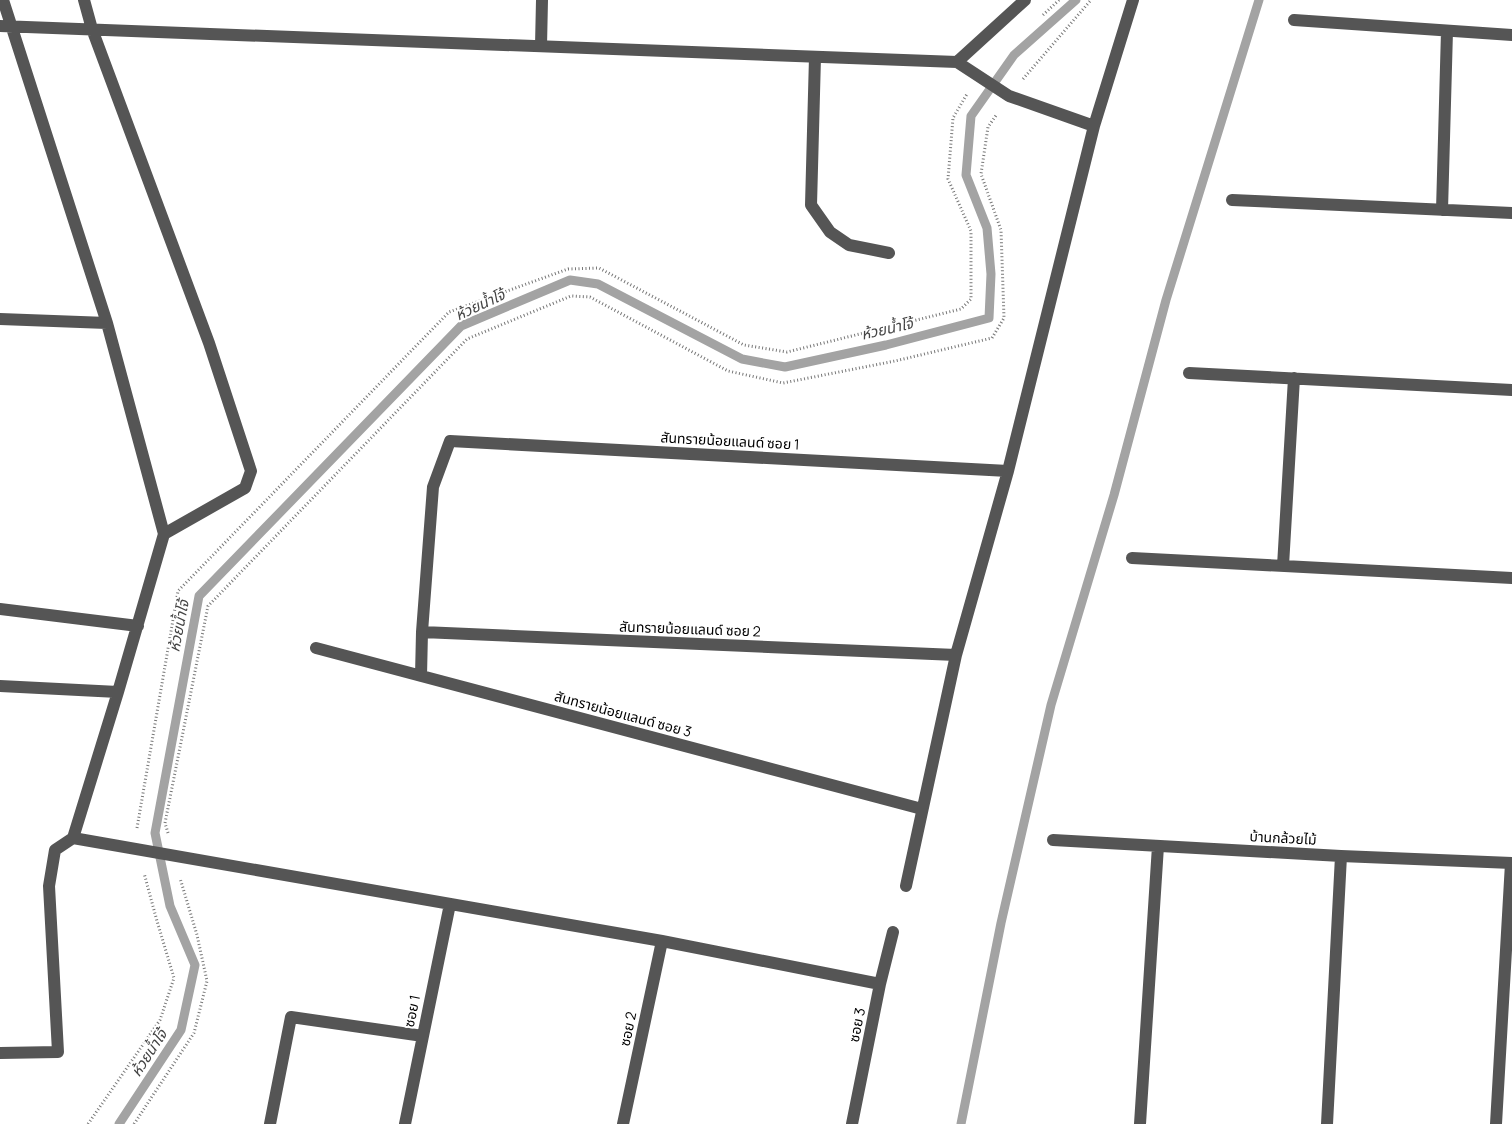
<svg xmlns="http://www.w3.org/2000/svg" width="1512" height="1124" viewBox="0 0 1512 1124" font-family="Manrope,'Noto Sans Thai',sans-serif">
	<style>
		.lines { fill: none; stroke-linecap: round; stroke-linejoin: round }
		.stream { stroke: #a3a3a3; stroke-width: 9 }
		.path { stroke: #777; stroke-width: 3; stroke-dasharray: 1 2.5; stroke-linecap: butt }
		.minor { stroke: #555; stroke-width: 12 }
		.labels { text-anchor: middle; stroke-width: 4; stroke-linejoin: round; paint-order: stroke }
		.street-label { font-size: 14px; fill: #000; stroke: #fff }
		.water-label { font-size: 15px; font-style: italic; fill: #444; stroke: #fff }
	</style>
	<rect width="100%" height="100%" fill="#fff"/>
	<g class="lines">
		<!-- stream -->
		<path class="stream" d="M119 1124 181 1030 195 965 170 906 155 833 199 596 461 326 570 280 598 284 742 359 785 367 886 345 989 318 991 274 987 228 966 175 971 116 1014 55 1076 0
			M961 1124 1001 923 1051 705 1114 495 1166 300 1259 0"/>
		<!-- path -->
		<path class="path" d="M1043 15 1059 0
			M1023 79 1091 0
			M137 828 178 591 449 312 568 269 599 268 744 345 787 352 961 309 971 299V231L948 179 953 118 967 94
			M168 833 165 823 208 606 467 339 571 296 590 297 728 371 783 383 895 361 992 338 1004 318 1001 230 981 174 988 127 997 114
			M88 1124 160 1020 174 978 157 921 144 873
			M134 1124 194 1033 207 981 197 935 180 878"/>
		<!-- minor -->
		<path class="minor" d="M84 0 92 29 209 343 251 471 245 488 164 534
			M1294 20 1512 35
			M0 26 957 62 1025 0
			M541 46 542 0
			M815 57 811 205 830 232 849 245 889 253
			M957 62 1009 96 1094 126
			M1232 200 1512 213
			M1442 210 1447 31
			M0 319 107 323
			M1189 373 1512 390
			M1132 558 1512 578
			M1283 566 1294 378
			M0 609 138 626
			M422 632 956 655
			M316 648 922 809
			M421 676 422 632 433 487 450 441 1008 471
			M0 686 118 692
			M73 838 662 941 880 984
			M1053 840 1341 856 1512 863
			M906 886 956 655 1008 471 1094 126 1133 0
			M0 1053 58 1052 49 886 55 850 73 838 118 692 164 534 107 323 3 0
			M270 1124 291 1017 423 1036
			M405 1124 450 904
			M623 1124 662 941
			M852 1124 880 984 893 932
			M1140 1124 1158 846
			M1327 1124 1341 856
			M1496 1124 1511 863"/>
	</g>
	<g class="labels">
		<!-- street labels -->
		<g class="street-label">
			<text transform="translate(730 441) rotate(3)" y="5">สันทรายน้อยแลนด์ ซอย 1</text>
			<text transform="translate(690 629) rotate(2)" y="5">สันทรายน้อยแลนด์ ซอย 2</text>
			<text transform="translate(623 714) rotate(15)" y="5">สันทรายน้อยแลนด์ ซอย 3</text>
			<text transform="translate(1283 838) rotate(3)" y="5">บ้านกล้วยไม้</text>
			<text transform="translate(412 1011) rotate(-78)" y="5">ซอย 1</text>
			<text transform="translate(857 1025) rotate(-79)" y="5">ซอย 3</text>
			<text transform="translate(628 1029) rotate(-78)" y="5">ซอย 2</text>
		</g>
		<!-- water labels -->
		<g class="water-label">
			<text transform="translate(480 305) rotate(-25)" y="5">ห้วยน้ำโจ้</text>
			<text transform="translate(887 329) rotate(-13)" y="5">ห้วยน้ำโจ้</text>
			<text transform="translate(179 626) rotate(-79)" y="5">ห้วยน้ำโจ้</text>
			<text transform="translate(149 1053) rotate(-57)" y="5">ห้วยน้ำโจ้</text>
		</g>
	</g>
</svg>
